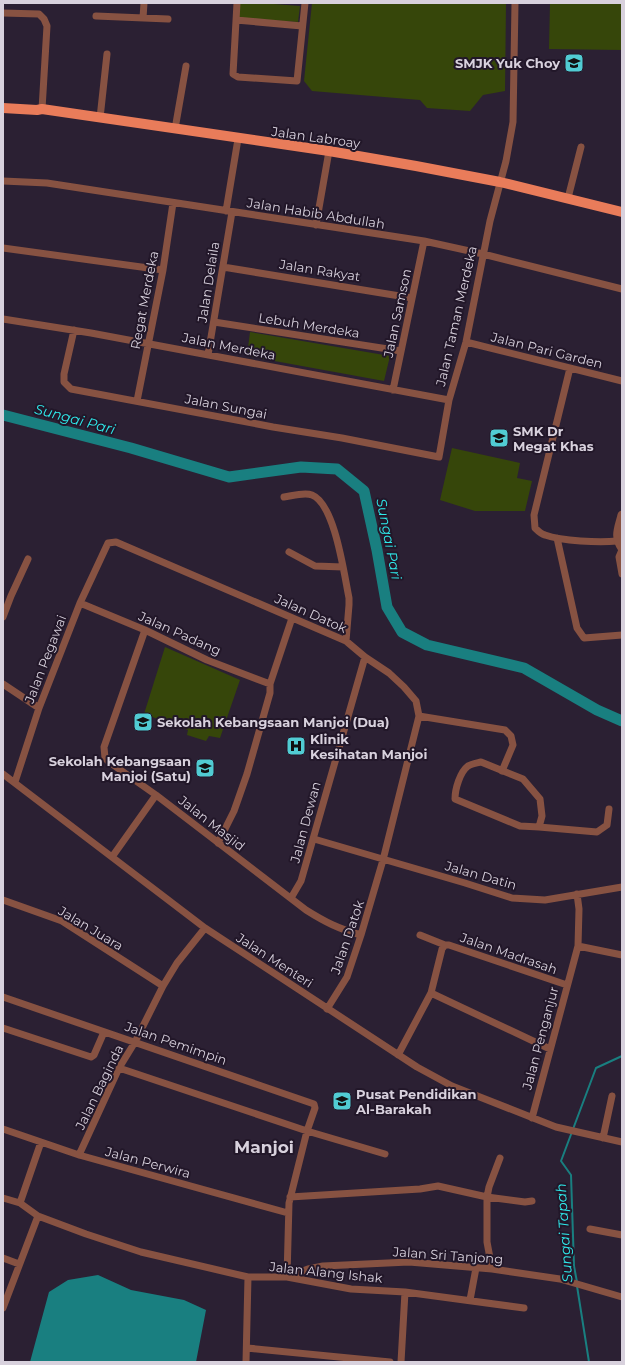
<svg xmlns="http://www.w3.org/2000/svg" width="625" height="1365" viewBox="0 0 625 1365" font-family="Montserrat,sans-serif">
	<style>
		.green { fill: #36460a }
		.water { fill: #197f80 }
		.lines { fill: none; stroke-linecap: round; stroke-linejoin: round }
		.stream { stroke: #197f80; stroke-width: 2 }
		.river { stroke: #197f80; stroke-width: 11 }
		.minor { stroke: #875242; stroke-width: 7 }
		.tertiary { stroke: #875242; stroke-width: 9 }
		.primary { stroke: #e97c5a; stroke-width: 10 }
		.labels { text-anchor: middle; stroke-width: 4; stroke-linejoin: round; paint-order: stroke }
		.poi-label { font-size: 13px; font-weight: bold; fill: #d8d1dd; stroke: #221729; text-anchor: start }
		.street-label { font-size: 13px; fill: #d8d1dd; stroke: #221729 }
		.water-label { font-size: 14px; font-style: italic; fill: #2febec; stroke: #221729 }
		.district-label { font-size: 17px; font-weight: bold; fill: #d8d1dd; stroke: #221729 }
	</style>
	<rect width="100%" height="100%" fill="#2b2033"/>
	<!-- green -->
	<path class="green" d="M239 3H261L300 6 298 22 238 18Z
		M312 3H506L505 91 483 95 470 111 427 108 420 100 312 91 304 81Z
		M550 3H622V50L549 49Z
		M250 332 390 356 384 381 247 356Z
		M452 448 520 463 517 478 532 481 525 511H475L440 500Z
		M165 647 240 680 220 738 209 736 206 741 187 735 188 730 144 714Z"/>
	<!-- water -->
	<path class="water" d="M98 1275 131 1290 184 1300 206 1310 196 1362H30L49 1292 68 1280Z"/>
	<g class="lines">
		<!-- stream -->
		<path class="stream" d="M577 1282 574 1266 571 1175 561 1161 596 1068 622 1056
			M577 1286 589 1362"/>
		<!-- river -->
		<path class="river" d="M3 415 131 448 229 477 301 467 337 469 364 491 377 550 387 607 402 632 427 645 524 668 597 710 622 721"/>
		<!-- minor -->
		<path class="minor" d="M237 3 233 74 238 77 297 81 305 3
			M3 13 39 14 44 19 47 26 42 109
			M96 16 168 19
			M143 18 144 3
			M236 20 302 26
			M100 118 107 54
			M175 129 186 66
			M3 181 47 183 424 241 483 254 622 289
			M568 198 581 147
			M226 211 238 139
			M316 225 329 151
			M3 248 163 270
			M223 267 412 298
			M3 319 91 333 449 400
			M214 322 401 351
			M74 330 64 374V382L71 389 273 427 342 438 439 457 449 400 466 342 490 221 506 161 513 122 515 3
			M466 342 622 381
			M208 355 232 212
			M570 368 534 515 535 528C538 531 541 534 545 535 562 541 599 543 617 541
			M393 390 424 241
			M137 401 163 270 173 203
			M284 497C292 496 304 492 312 495 335 504 344 574 349 598V605L346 641
			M557 538 577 628 584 638 622 635
			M622 550 619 557 622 574
			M289 552 315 566 343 567
			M80 603 145 630 207 660 270 684
			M3 617 11 596 28 559
			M145 630 104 747 105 758 109 762 156 795 306 910C325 922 339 929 361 935
			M3 684 39 708
			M419 716 505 730 511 736 513 745 502 771
			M481 762 523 779 540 799 542 816 539 827 520 826 455 799C455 789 460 772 468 766 471 764 477 763 481 762Z
			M3 774 205 928 417 1067 452 1086 556 1127 622 1142
			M15 782 39 708 80 603 108 543 116 542 346 641 365 657 389 673 404 687 416 701 419 716 383 860 361 935 347 977 327 1009
			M539 827 597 832 607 825 609 809
			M314 839 465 883 512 898 545 900 622 887
			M218 843 234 811 247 774 270 693V684L292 618
			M112 857 156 795
			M291 898 301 881 365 657
			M3 900 62 921 163 986
			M420 935 445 945
			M578 946 622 955
			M431 993 550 1049
			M3 997 314 1104 315 1108 307 1131 289 1203 287 1277
			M3 1028 91 1057 94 1055 104 1032
			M398 1055 431 993 442 949 445 945H449L567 985
			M119 1068 307 1131 385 1154
			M532 1118 578 946 579 909 577 894
			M3 1129 79 1155 288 1213
			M603 1138 612 1096
			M79 1155 119 1068 135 1042 163 986 177 963 205 928
			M290 1197 420 1189 438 1186 487 1197 525 1202 532 1201
			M3 1198 20 1203 38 1216 86 1234 141 1252 248 1277H287L351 1289 405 1292 524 1308
			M20 1203 41 1142
			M590 1229 622 1235
			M3 1258 19 1264
			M492 1269 487 1242V1197L489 1187 500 1158
			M287 1277 308 1269 323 1266 409 1262 492 1269 560 1279 622 1297
			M470 1300 476 1268
			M3 1308 38 1216
			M247 1348 390 1362
			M246 1362 248 1277
			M401 1362 405 1292"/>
		<!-- tertiary -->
		<path class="tertiary" d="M622 515C619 528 614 536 622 548"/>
		<!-- primary -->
		<path class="primary" d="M3 108 37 110 42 109 329 151 416 166 500 182 622 212"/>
	</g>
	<!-- icons -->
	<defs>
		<g id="school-square" transform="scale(1)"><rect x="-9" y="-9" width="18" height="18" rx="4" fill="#51ccd3" stroke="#221729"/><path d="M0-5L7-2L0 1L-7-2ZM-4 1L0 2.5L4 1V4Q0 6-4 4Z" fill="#111"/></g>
		<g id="hospital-square" transform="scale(1)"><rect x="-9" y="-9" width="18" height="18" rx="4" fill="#51ccd3" stroke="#221729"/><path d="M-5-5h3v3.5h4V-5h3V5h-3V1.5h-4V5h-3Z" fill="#111"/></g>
	</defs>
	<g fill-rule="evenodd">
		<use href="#school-square" x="574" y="63"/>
		<use href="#school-square" x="499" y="438"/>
		<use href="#school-square" x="143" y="722"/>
		<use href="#hospital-square" x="296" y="746"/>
		<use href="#school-square" x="205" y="768"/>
		<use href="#school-square" x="342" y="1101"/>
	</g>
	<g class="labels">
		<!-- poi labels -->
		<g class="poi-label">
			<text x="560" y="68" text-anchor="end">SMJK Yuk Choy</text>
			<text x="513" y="436">SMK Dr<tspan x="513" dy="15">Megat Khas</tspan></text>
			<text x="157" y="727">Sekolah Kebangsaan Manjoi (Dua)</text>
			<text x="310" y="744">Klinik<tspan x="310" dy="15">Kesihatan Manjoi</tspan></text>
			<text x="191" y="766" text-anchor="end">Sekolah Kebangsaan<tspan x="191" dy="15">Manjoi (Satu)</tspan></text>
			<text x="356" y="1099">Pusat Pendidikan<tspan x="356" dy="15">Al-Barakah</tspan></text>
		</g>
		<!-- street labels -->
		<g class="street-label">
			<text transform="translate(316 137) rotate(8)" y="5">Jalan Labroay</text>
			<text transform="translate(316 213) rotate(9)" y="5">Jalan Habib Abdullah</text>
			<text transform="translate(320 270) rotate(9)" y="5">Jalan Rakyat</text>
			<text transform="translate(208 282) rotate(-81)" y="5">Jalan Delaila</text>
			<text transform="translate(144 300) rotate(-79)" y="5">Regat Merdeka</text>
			<text transform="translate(397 313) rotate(-78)" y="5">Jalan Samson</text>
			<text transform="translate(456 316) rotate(-77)" y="5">Jalan Taman Merdeka</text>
			<text transform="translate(309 325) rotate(9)" y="5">Lebuh Merdeka</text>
			<text transform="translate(229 346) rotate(11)" y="5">Jalan Merdeka</text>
			<text transform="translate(547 350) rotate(14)" y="5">Jalan Pari Garden</text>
			<text transform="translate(226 406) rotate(11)" y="5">Jalan Sungai</text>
			<text transform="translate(311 613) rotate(24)" y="5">Jalan Datok</text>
			<text transform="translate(180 633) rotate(24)" y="5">Jalan Padang</text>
			<text transform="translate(45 659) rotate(-69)" y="5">Jalan Pegawai</text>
			<text transform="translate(305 822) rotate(-75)" y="5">Jalan Dewan</text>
			<text transform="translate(212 823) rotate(38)" y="5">Jalan Masjid</text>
			<text transform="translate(481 875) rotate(16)" y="5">Jalan Datin</text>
			<text transform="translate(91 928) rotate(31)" y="5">Jalan Juara</text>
			<text transform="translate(347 937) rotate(-71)" y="5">Jalan Datok</text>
			<text transform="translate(509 953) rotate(19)" y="5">Jalan Madrasah</text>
			<text transform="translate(275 960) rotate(33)" y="5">Jalan Menteri</text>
			<text transform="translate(540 1038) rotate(-75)" y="5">Jalan Penganjur</text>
			<text transform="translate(176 1043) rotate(19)" y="5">Jalan Pemimpin</text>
			<text transform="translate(99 1087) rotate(-64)" y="5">Jalan Baginda</text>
			<text transform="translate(148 1162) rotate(15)" y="5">Jalan Perwira</text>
			<text transform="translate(448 1255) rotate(4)" y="5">Jalan Sri Tanjong</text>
			<text transform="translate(326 1272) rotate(6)" y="5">Jalan Alang Ishak</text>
		</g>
		<!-- water labels -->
		<g class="water-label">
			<text transform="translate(75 419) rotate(15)" y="5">Sungai Pari</text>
			<text transform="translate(389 539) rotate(79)" y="5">Sungai Pari</text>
			<text transform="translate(564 1233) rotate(-94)" y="5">Sungai Tapah</text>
		</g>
		<!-- district labels -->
		<g class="district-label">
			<text x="264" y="1153">Manjoi</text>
		</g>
	</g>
	<!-- border -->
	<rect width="625" height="1365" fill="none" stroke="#d8d1dd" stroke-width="8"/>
</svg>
